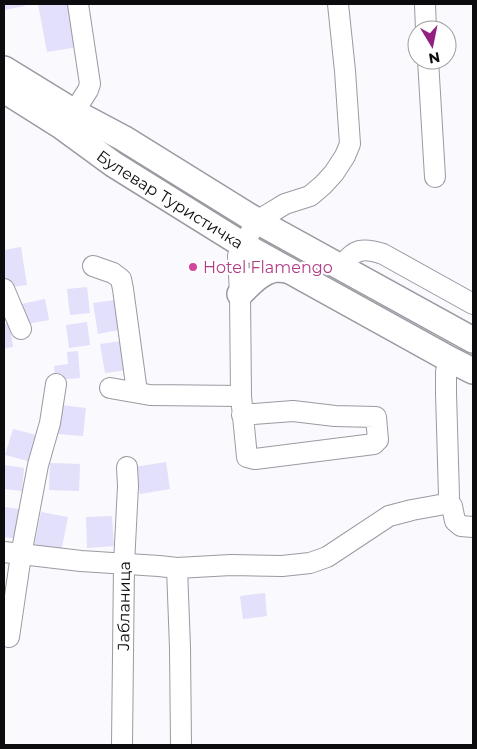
<svg xmlns="http://www.w3.org/2000/svg" width="477" height="749" viewBox="0 0 477 749" font-family="Montserrat,sans-serif">
	<style>
		.building { fill: #e2e0fa }
		.lines { fill: none; stroke-linecap: round; stroke-linejoin: round }
		.minor-casing { stroke: #9a9aa2; stroke-width: 22 }
		.major-casing { stroke: #9a9aa2; stroke-width: 28 }
		.minor { stroke: #fff; stroke-width: 20 }
		.major { stroke: #fff; stroke-width: 25 }
		.hotel-dot { fill: #d1479c; stroke: #fff; stroke-width: 2 }
		.labels { text-anchor: middle; stroke-width: 4.5; stroke-linejoin: round; paint-order: stroke }
		.street-label { font-size: 16px; fill: #0c0b0e; stroke: #fff }
		.hotel-label { font-size: 16px; fill: #b23c85; stroke: #fff; text-anchor: start }
	</style>
	<rect width="100%" height="100%" fill="#f9f9fe"/>
	<!-- building -->
	<path class="building" d="M4 4H24L25 6 4 10Z
		M38 4H70L78 47 47 52Z
		M21 247 27 285 5 288 4 280V250Z
		M87 287 90 313 70 315 67 289Z
		M45 299 49 320 21 325 17 305Z
		M115 300 119 330 98 334 93 303Z
		M87 322 90 345 69 348 66 325Z
		M10 323 13 347 4 348V324Z
		M122 341 127 370 105 373 100 344Z
		M78 351 80 378 55 380 54 366 68 364 67 352Z
		M61 405 86 408 83 436 58 434Z
		M13 429 36 435 28 461 5 455Z
		M166 462 170 489 140 494 135 467Z
		M50 463 80 464 79 491 49 490Z
		M4 465 24 468 22 491 4 489Z
		M4 507 20 509 17 539 4 537Z
		M41 512 68 517 61 552 34 547Z
		M112 516 114 546 87 548 86 517Z
		M265 593 267 616 243 619 240 596Z"/>
	<g class="lines">
		<!-- minor casing -->
		<g class="minor-casing">
			<g id="minor">
				<path d="M425 4 426 30"/>
				<path d="M428 60 435 177"/>
				<path d="M74 112 88 90 90 84 78 4"/>
				<path d="M93 266 113 273 121 279 123 289 137 392"/>
				<path d="M341 267C354 249 362 247 383 254L473 304"/>
				<path d="M4 289 21 329"/>
				<path d="M110 388 150 395 241 396"/>
				<path d="M242 415 293 411 335 416 376 417 378 440 374 444 255 459 247 457 241 396 240 294 238 256 243 245 257 221 285 204 310 196 323 185 334 173 345 156 350 144 345 71 338 4"/>
				<path d="M448 501 452 506 455 521 461 526 473 527"/>
				<path d="M4 552 81 561 159 566 177 568 231 565 282 566 310 563 327 557 389 516 412 510 445 504 448 501 449 496 446 393V372L449 359"/>
				<path d="M177 568 180 648 181 745"/>
				<path d="M9 637 21 555 38 465 50 423 56 384"/>
				<path id="s1" d="M122 745 124 564 128 486 127 467"/>
			</g>
		</g>
		<!-- major casing -->
		<g class="major-casing">
			<g id="major">
				<path d="M4 69 74 112 123 138 257 221 473 340"/>
				<path id="s2" d="M4 90 61 126 113 164 243 245 449 359 473 371"/>
				<path d="M240 294C249 285 261 271 276 269 279 269 284 270 288 270"/>
			</g>
		</g>
		<!-- minor -->
		<use href="#minor" class="minor"/>
		<!-- major -->
		<use href="#major" class="major"/>
	</g>
	<!-- markers -->
	<circle class="hotel-dot" cx="193" cy="267" r="5"/>
	<g class="labels">
		<!-- street labels -->
		<g class="street-label">
			<text dy="6" stroke="none"><textPath href="#s2" startOffset="199">Булевар Туристичка</textPath></text>
			<text dy="6" stroke="none"><textPath href="#s1" startOffset="139">Јабланица</textPath></text>
		</g>
		<!-- hotel labels -->
		<g class="hotel-label">
			<text x="203" y="273">Hotel Flamengo</text>
		</g>
	</g>
	<!-- border -->
	<rect width="477" height="749" fill="none" stroke="#0c0b0e" stroke-width="10"/>
	<!-- north arrow -->
	<g transform="translate(432 45) rotate(170)"><circle r="24" fill="#ffffff" stroke="#9e9d9f"/>
	<path d="M0-4L9 19L0 12L-9 19Z" fill="#922080"/>
	<text y="-8" font-size="14" font-weight="bold" text-anchor="middle" fill="#0c0b0e">N</text>
	</g>
</svg>
